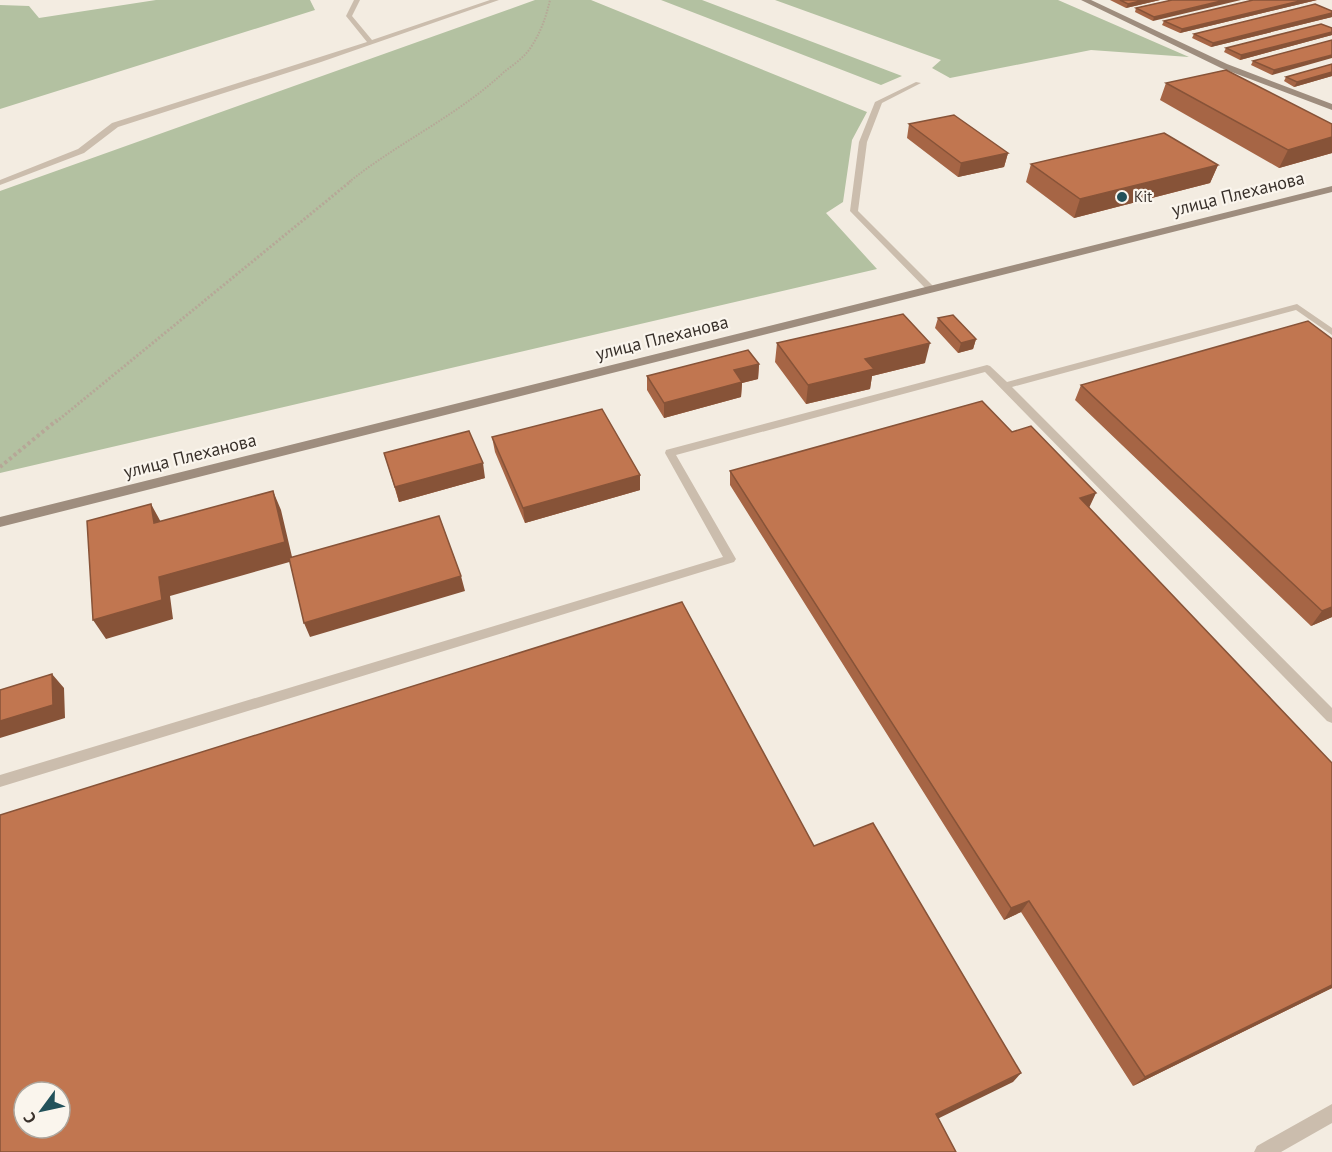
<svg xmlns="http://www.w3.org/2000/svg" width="1332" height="1152" viewBox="0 0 1332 1152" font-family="'PT Sans',sans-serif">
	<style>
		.green { fill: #b3c1a1 }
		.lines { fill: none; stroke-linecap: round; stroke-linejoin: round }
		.path-far2 { stroke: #b6a797; stroke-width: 2; stroke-dasharray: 1.5 1.5; stroke-linecap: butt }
		.path-far1 { stroke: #b6a797; stroke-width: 3; stroke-dasharray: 2 2; stroke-linecap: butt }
		.path { stroke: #b6a797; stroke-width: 4; stroke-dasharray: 3 3; stroke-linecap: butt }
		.lane { fill: #cbbdad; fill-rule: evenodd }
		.secondary { fill: #9e8d7e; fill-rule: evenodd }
		.wall { fill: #a66545 }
		.shaded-wall { fill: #875338 }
		.building { fill: #c17650; stroke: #875338; stroke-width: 1.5; fill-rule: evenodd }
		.poi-dot { fill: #22515a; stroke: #faf5ed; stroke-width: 2 }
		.labels { text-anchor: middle; stroke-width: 4.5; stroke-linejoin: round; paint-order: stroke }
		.far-poi-label { font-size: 15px; fill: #39312b; stroke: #faf5ed; text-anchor: start }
		.street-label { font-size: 18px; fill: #39312b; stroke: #faf5ed }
	</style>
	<rect width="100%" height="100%" fill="#f3ece1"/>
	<!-- green -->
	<path class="green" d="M156 0H310L315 10 0 109V5L29 6 39 18Z
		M535 0H591L867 112 852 140 843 202 826 213 877 269 0 473V191Z
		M661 0H702L902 76 881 85Z
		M775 0H1058L1189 57 1091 50 950 78 932 68 941 60Z"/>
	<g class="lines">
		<!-- path-far2 -->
		<path class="path-far2" d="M349 182C399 142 457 116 504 72 513 65 525 57 531 47 541 32 546 17 550 0"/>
		<!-- path-far1 -->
		<path class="path-far1" d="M56 422 351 181"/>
		<!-- path -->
		<path class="path" d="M0 467 57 420"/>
		<!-- lane -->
		<path class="lane" d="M354 0H360L352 16 372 40 490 0H499L321 62 118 127 84 153 0 185V180L78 149 112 123 367 42 346 16Z
			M916 82 921 83 882 103 867 142 858 211 934 287V291H928L850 211 859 142 875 102Z
			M1297 304 1332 328V335L1296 310 1012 387 1332 708V723L1327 721 985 372 676 455 736 559 734 562 0 787V775L723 557 665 453 666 450 987 365 990 366 1007 382Z
			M1332 1104V1123L1281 1152H1254L1257 1146Z"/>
		<!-- secondary -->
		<path class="secondary" d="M1081 0H1091L1227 64 1332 104V110L1221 68Z
			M1332 186V192L0 527V517Z"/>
	</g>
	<!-- wall -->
	<path class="wall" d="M1110 0H1160L1126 8Z
		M1172 0 1153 21 1135 12 1136 8Z
		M1253 0H1317L1180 33 1162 25 1164 21Z
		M1332 11V17L1211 47 1192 38 1194 34Z
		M1332 28V35L1240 60 1224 52 1226 48Z
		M1332 40 1272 75 1251 65 1253 61Z
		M1332 64V76L1294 87 1284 81 1286 77Z
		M1166 83 1332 124V153L1279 168 1160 100Z
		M909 124 1008 153 1004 167 958 177 907 138Z
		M1031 164 1218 165 1210 183 1074 218 1026 182Z
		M938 318 976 339 973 349 958 353 935 328Z
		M1332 339V617L1311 626 1075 400 1081 385Z
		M777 343 925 363 872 376 870 389 806 404 775 362Z
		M759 364 758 379 742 383 741 397 664 418 647 390V376Z
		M1012 432 1089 508 1332 988 1133 1086 1021 912 1004 920 730 485V471Z
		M492 437 640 475V490L525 523 495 452Z
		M384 453 485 478 399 502Z"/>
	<!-- shaded-wall -->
	<path class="shaded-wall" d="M1144 0H1160L1126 8 1128 4Z
		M1225 0H1241L1153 21 1154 17Z
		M1304 0H1317L1180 33 1182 29Z
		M1332 13V17L1211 47 1213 43Z
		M1332 32V35L1240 60 1241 55Z
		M1332 55V58L1272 75 1274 70Z
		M1332 72V76L1294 87 1297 82Z
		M1332 137V153L1279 168 1288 150Z
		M1008 153 1004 167 958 177 961 163Z
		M1218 165 1210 183 1074 218 1080 199Z
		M976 339 973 349 958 353 961 343Z
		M930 343 925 363 872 376 870 389 806 404 808 385 865 359Z
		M759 364 758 379 742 383 741 397 664 418V403L734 370Z
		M483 463 485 478 399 502 395 487Z
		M640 475V490L525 523 523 508Z
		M273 491 281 510 293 561 170 596 173 619 106 639 93 620 159 577Z
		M1096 493 1089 508 1080 498Z
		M151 504 162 524 154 523Z
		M461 576 465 591 310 637 304 623Z
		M1332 607V617L1311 626 1322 611Z
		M52 674 64 688 65 718 0 738V721Z
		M1029 901 1021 912 1004 920 1011 908Z
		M1332 985V988L1133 1086 1145 1077Z
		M1021 1073 1013 1082 929 1123 936 1114Z"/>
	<!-- building -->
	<path class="building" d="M1120 0H1144L1128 4Z
		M1172 0H1225L1154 17 1136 8Z
		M1253 0H1304L1182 29 1164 21Z
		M1315 4 1332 11V13L1213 43 1194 34Z
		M1321 24 1332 28V32L1241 55 1226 48Z
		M1332 40V55L1274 70 1253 61Z
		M1332 64V72L1297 82 1286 77Z
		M1226 70 1332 124V137L1288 150 1166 83Z
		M954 115 1008 153 961 163 909 124Z
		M1164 133 1218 165 1080 199 1031 164Z
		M903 314 930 343 865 359 874 369 808 385 777 343Z
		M953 315 976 339 961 343 938 318Z
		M1308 321 1332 339V607L1322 611 1081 385Z
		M748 350 759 364 734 370 742 382 664 403 647 376Z
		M982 401 1012 432 1031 426 1096 493 1080 498 1332 763V985L1145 1077 1029 901 1011 908 730 471Z
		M602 409 640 475 523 508 492 437Z
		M469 431 483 463 395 487 384 453Z
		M273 491 285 542 159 577 162 600 93 620 87 521 151 504 154 523Z
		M439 516 461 576 304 623 289 558Z
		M682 602 814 846 873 823 1021 1073 936 1114 956 1152H0V815ZM24 1092H60V1128H24Z
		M52 674 53 705 0 721V690Z"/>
	<!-- markers -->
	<circle class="poi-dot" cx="1122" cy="197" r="6"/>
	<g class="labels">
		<!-- far-poi labels -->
		<g class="far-poi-label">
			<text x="1134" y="202">Kit</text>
		</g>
		<!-- street labels -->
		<g class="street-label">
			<text transform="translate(1238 194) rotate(-14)" y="6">улица Плеханова</text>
			<text transform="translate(662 338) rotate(-14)" y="6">улица Плеханова</text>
			<text transform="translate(190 456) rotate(-14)" y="6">улица Плеханова</text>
		</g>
	</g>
	<!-- north arrow -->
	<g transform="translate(42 1110) rotate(237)"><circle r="28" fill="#faf5ed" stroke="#ada79f" stroke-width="1.5"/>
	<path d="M0-4.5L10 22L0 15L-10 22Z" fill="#22515a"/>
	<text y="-9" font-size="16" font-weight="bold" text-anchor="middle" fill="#39312b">С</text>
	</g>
</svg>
